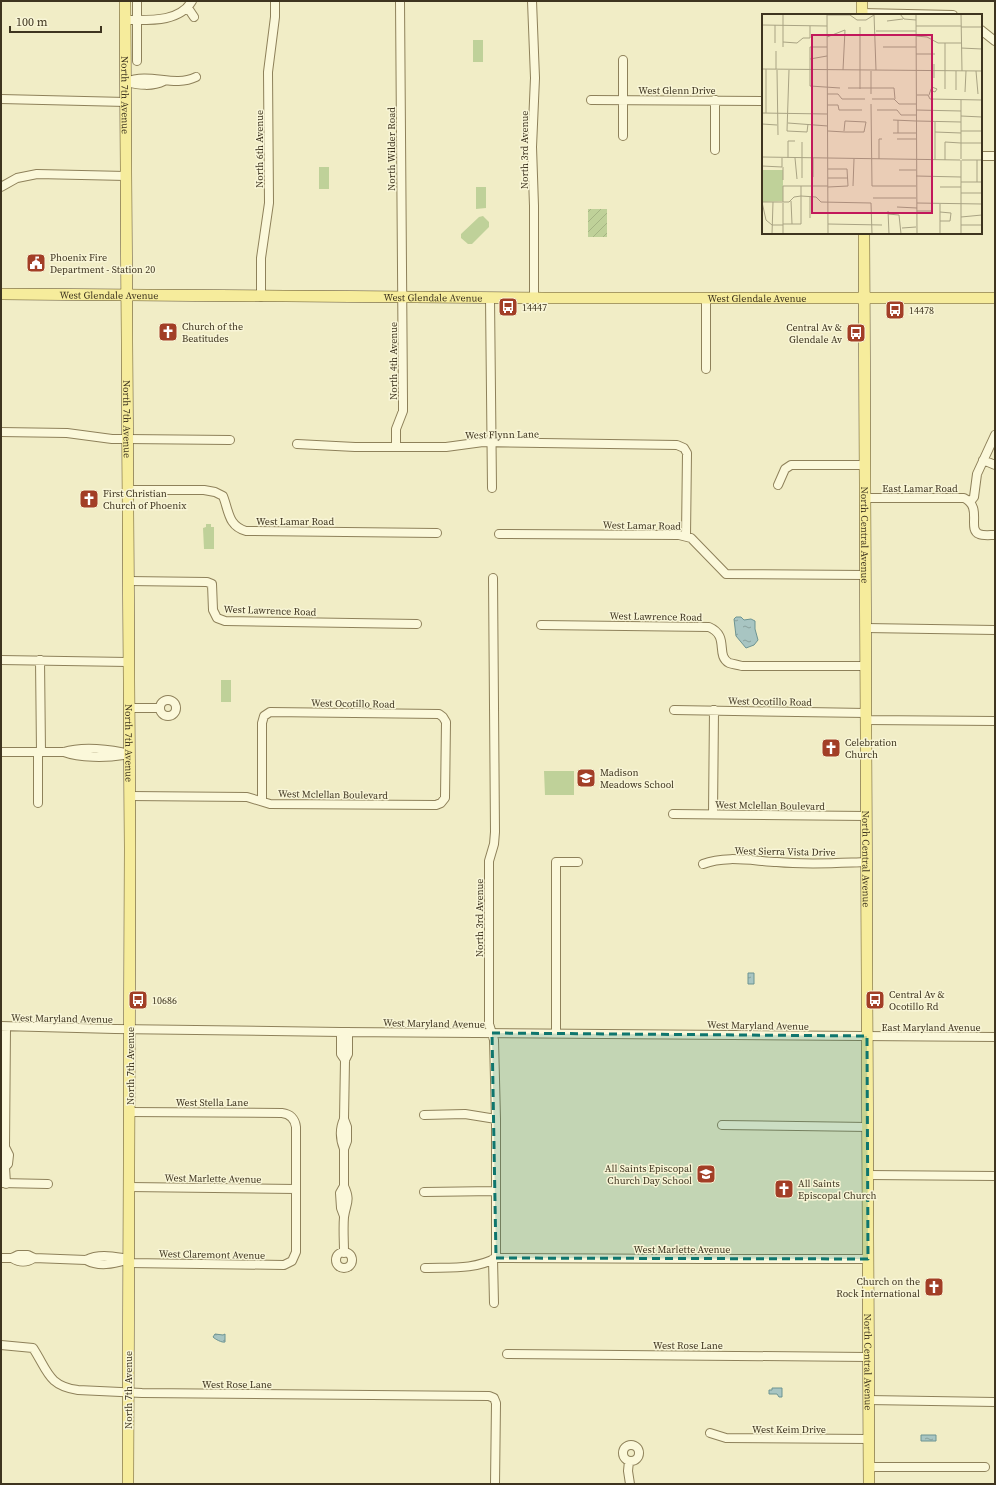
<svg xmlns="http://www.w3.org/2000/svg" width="996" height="1485" viewBox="0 0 996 1485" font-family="'Source Serif 4',serif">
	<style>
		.garden { fill: url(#garden-furrows) }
		.pitch { fill: #bfd199 }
		.water { fill: url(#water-ripples); stroke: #6d9492 }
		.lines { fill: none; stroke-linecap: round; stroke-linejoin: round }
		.minor-casing { stroke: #8e815a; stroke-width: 10 }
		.major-casing { stroke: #5c4d2e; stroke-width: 12 }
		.minor { stroke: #fbf8da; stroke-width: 8 }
		.major { stroke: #f6ec9c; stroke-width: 11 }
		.marked { fill: #0f766e; fill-opacity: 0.2; stroke: #0f766e; stroke-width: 3; stroke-dasharray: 8 5; stroke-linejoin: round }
		.labels { text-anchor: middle; stroke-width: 3; stroke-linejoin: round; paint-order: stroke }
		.street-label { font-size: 10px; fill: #3e341f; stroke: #f8f5d6 }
		.poi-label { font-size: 10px; fill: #3e341f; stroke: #f8f5d6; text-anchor: start }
		.inset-road { fill: none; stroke: #a9a383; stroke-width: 1 }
		.view { fill: #c2185b; fill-opacity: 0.15; stroke: #c2185b; stroke-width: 2 }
		.inset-edge { fill: none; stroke: #3e341f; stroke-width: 2 }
	</style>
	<defs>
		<pattern id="garden-furrows" width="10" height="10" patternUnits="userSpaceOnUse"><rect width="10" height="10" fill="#bfd199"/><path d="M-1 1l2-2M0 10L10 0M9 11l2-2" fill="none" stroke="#a5b483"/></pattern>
		<pattern id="water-ripples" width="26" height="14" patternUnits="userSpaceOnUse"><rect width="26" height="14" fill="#a8c5c2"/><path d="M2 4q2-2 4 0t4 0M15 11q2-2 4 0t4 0" fill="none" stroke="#8aa19d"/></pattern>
	</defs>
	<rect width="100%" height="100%" fill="#f1edc6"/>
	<!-- garden -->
	<path class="garden" d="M588 209H607V237H588Z"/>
	<!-- pitch -->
	<path class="pitch" d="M473 40H483V62H473Z
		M319 167H329V189H319Z
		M476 187H486V208L476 209Z
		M483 216 489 222V227L472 244H468L461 238V234L479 217Z
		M206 524H211V527H214V549H204L203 528 206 527Z
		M221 680H231V702H221Z
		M544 771H574V795H545Z"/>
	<!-- water -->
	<path class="water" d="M736 617H741L744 620 751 619 755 621V629L758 640 754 645 746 648 736 636 734 619Z
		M748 973H754V984H748Z
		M215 1334 223 1335 225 1334V1342C222 1343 215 1339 213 1337Z
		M772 1388H782V1397H779L777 1394H769V1390H772Z
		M921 1435H936V1441H921Z"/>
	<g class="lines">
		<!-- minor casing -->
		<g class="minor-casing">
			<path id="minor" d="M137 1V61
				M532 1 535 78 532 147 534 206V298
				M188 8 194 17
				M862 13 953 15
				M125 20C148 20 179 23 192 1
				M981 30 995 41
				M623 60V136
				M126 82C151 72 173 88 196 77
				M126 82C139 85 152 87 164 81
				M1 99 126 102
				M591 100 763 101
				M715 100V150
				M981 156H995
				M1 187 17 178 37 174 126 176
				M261 297V258L269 203 268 72 275 17V1
				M490 298 492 488
				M706 369V297
				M1 432 67 433 112 439H127L230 440
				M297 444 355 447H446L483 442 677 445 684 448 687 453 686 536
				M396 447V429L403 411V402L400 1
				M983 460 995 465
				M778 485 785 469 791 465H865
				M128 490H204L215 492 223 496C229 511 228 526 246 531L437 533
				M866 498H964C983 507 967 529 979 534 983 536 990 535 995 535
				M970 502 974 497 977 474 995 435
				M499 534 679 535 691 538 726 574 865 575
				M493 578 495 832 494 844 489 861V1024L494 1040 496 1119V1258
				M128 581 207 582 212 584 213 610 217 618 225 621 417 624
				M541 625 709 627C730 636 715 655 729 663 733 664 738 665 742 666H866
				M866 628 995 630
				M1 660 128 662
				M40 660 41 752
				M160 708a8 8 0 1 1 16 0a8 8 0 1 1-16 0Z
				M129 708H160
				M674 710 866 713
				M866 720 995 721
				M1 752H64C82 746 111 749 129 754
				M64 752C80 758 106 758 123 755
				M130 796 247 797 270 804 436 805 441 803 445 798 446 722 443 717 439 714 270 712 264 716 262 723V801
				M38 803V752
				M673 814 866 816
				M713 814 714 710
				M703 864C726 855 753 861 777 862 807 865 837 863 867 862
				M1 1026 115 1029 341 1032 995 1037
				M341 1032V1054L345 1060
				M556 1033V862H578
				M424 1115 465 1114 496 1119
				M344 1119C339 1130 340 1139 344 1149
				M722 1125 868 1127
				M5 1147 9 1155 8 1164 5 1167 6 1184
				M5 1167C0 1161 3 1154 5 1147L6 1027
				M868 1175 995 1176
				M1 1183 48 1184
				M344 1186C351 1201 346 1203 344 1217 343 1228 344 1241 344 1253
				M129 1187 296 1189
				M424 1192 496 1191
				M344 1216 341 1208 340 1193 344 1186V1149L347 1141V1127L344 1119 345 1060 348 1054V1032
				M336 1260a8 8 0 1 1 16 0a8 8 0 1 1-16 0Z
				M1 1258H12L18 1255H28L34 1258 86 1260C100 1253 115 1257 129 1259
				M12 1258C20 1263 26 1263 34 1258
				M496 1258 702 1259H868
				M493 1259 494 1303
				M86 1260C99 1267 113 1264 126 1260
				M129 1263 284 1265 292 1261 296 1252V1127C295 1119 290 1114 282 1113L129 1112
				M425 1268C449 1267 474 1270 496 1258
				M1 1345 33 1348C48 1371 48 1386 78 1390L142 1393 489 1396 494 1398 496 1403 495 1484
				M507 1354 868 1357
				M868 1400 995 1402
				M710 1433 726 1438 869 1439
				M623 1453a8 8 0 1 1 16 0a8 8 0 1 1-16 0Z
				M629 1461 628 1471 630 1484
				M869 1467H985"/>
		</g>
		<!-- major casing -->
		<g class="major-casing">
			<g id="major">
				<path id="s1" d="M125 1 130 849 128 1484"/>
				<path d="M862 1V15"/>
				<path id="s2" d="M864 233 869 1484"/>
				<path id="s3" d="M1 294 545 298H995"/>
			</g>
		</g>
		<!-- minor -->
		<use href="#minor" class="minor"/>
		<!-- major -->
		<use href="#major" class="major"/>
	</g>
	<!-- marked area -->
	<path class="marked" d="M492 1033 867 1036 868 1259 496 1258Z"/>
	<!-- icons -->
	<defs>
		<g id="civic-square" transform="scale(1)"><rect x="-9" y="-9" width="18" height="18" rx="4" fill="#a23e26" stroke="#f8f5d6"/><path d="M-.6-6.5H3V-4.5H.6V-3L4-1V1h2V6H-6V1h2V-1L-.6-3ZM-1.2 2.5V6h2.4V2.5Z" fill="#fff"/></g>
		<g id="bus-square" transform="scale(1)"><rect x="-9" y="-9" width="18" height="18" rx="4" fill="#a23e26" stroke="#f8f5d6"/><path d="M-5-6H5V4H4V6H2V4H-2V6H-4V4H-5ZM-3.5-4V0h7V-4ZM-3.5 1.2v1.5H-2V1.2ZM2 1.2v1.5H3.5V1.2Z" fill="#fff"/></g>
		<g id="church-square" transform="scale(1)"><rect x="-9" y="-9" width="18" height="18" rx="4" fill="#a23e26" stroke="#f8f5d6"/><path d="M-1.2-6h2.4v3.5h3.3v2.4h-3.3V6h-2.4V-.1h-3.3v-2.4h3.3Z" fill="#fff"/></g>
		<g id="school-square" transform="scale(1)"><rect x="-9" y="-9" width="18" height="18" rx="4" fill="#a23e26" stroke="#f8f5d6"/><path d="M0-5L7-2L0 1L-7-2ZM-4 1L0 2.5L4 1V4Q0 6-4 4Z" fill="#fff"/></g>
	</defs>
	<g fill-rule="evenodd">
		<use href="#civic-square" x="36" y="263"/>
		<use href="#bus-square" x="508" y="307"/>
		<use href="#bus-square" x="895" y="310"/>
		<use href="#church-square" x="168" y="332"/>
		<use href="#bus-square" x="856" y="333"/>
		<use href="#church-square" x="89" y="499"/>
		<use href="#church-square" x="831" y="748"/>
		<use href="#school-square" x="586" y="778"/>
		<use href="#bus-square" x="138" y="1000"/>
		<use href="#bus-square" x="875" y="1000"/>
		<use href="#school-square" x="706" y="1174"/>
		<use href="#church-square" x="784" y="1189"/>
		<use href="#church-square" x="934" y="1287"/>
	</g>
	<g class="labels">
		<!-- street labels -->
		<g class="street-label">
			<text x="677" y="94">West Glenn Drive</text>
			<text dy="4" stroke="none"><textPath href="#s1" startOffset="94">North 7th Avenue</textPath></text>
			<text transform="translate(259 149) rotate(-90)" y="4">North 6th Avenue</text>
			<text transform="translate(391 149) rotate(-90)" y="4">North Wilder Road</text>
			<text transform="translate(524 150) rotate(-90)" y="4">North 3rd Avenue</text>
			<text dy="4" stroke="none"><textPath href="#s3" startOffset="108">West Glendale Avenue</textPath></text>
			<text dy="4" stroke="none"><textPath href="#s3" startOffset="432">West Glendale Avenue</textPath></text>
			<text dy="4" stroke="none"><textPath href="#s3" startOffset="756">West Glendale Avenue</textPath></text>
			<text transform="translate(393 361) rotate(-90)" y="4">North 4th Avenue</text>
			<text dy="4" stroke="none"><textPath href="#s1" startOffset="418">North 7th Avenue</textPath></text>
			<text transform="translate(502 434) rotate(-1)" y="4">West Flynn Lane</text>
			<text x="920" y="492">East Lamar Road</text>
			<text x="295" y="525">West Lamar Road</text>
			<text transform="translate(642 525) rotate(1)" y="4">West Lamar Road</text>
			<text dy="4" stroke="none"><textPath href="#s2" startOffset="302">North Central Avenue</textPath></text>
			<text transform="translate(270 610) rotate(2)" y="4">West Lawrence Road</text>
			<text transform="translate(656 616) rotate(1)" y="4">West Lawrence Road</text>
			<text transform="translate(770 701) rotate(1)" y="4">West Ocotillo Road</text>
			<text transform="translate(353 703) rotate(1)" y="4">West Ocotillo Road</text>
			<text dy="4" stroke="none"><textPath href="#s1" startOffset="742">North 7th Avenue</textPath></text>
			<text transform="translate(333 794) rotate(1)" y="4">West Mclellan Boulevard</text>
			<text transform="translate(770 805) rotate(1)" y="4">West Mclellan Boulevard</text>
			<text transform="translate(785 851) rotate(1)" y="4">West Sierra Vista Drive</text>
			<text dy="4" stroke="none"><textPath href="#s2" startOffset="626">North Central Avenue</textPath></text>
			<text transform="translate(479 918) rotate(-90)" y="4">North 3rd Avenue</text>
			<text transform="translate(62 1018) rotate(1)" y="4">West Maryland Avenue</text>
			<text transform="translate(434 1023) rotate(1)" y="4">West Maryland Avenue</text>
			<text transform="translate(758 1025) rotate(1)" y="4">West Maryland Avenue</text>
			<text x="931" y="1031">East Maryland Avenue</text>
			<text transform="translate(130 1066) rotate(-90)" y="4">North 7th Avenue</text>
			<text x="212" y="1106">West Stella Lane</text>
			<text transform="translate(213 1178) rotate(1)" y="4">West Marlette Avenue</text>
			<text x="682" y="1253">West Marlette Avenue</text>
			<text transform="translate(212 1254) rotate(1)" y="4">West Claremont Avenue</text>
			<text x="688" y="1349">West Rose Lane</text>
			<text dy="4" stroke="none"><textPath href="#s2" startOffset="1129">North Central Avenue</textPath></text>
			<text x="237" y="1388">West Rose Lane</text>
			<text transform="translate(128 1390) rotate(-90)" y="4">North 7th Avenue</text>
			<text x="789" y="1433">West Keim Drive</text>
		</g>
		<!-- poi labels -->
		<g class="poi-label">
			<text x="50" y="261">Phoenix Fire<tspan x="50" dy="12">Department - Station 20</tspan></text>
			<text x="522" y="311">14447</text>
			<text x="909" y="314">14478</text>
			<text x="182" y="330">Church of the<tspan x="182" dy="12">Beatitudes</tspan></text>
			<text x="842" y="331" text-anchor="end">Central Av &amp;<tspan x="842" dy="12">Glendale Av</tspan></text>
			<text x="103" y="497">First Christian<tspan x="103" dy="12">Church of Phoenix</tspan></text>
			<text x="845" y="746">Celebration<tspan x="845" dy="12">Church</tspan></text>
			<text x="600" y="776">Madison<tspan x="600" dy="12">Meadows School</tspan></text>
			<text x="889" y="998">Central Av &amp;<tspan x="889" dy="12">Ocotillo Rd</tspan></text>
			<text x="152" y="1004">10686</text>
			<text x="692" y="1172" text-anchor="end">All Saints Episcopal<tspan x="692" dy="12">Church Day School</tspan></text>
			<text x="798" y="1187">All Saints<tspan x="798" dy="12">Episcopal Church</tspan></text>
			<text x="920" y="1285" text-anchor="end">Church on the<tspan x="920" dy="12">Rock International</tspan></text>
		</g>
	</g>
	<!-- overview -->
	<g transform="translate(762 14)">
		<rect width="220" height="220" fill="#f1edc6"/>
		<path d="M0 156H21V187L0 188Z" fill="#bfd199"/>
		<path class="inset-road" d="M8 0H30M21 0V33M65 0 66 220M112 0 114 56M138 0 142 5 154 6M154 0 155 220M199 0 200 57M65 1H88L95 6H104L112 1M125 7 141 5M0 11 65 12M154 12H199M199 13H220M114 17H154M154 22 165 23 176 29H199M65 23 83 16 81 56M21 28 35 29 41 24H48V12M13 29V11M65 33H48V72L78 74M121 33H154M199 34 220 35M14 37V55M154 40H173M48 45 65 42M172 50V64M0 55 220 57M15 56 16 121M27 56 25 117 45 118 46 110M109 57V80M194 57V76M214 57 216 80M86 74H132L133 85M98 75V13M183 75V29M203 78 204 57M65 80H76L80 85H103M155 81H166L168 85 220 86M167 81 168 78 170 73 175 75 173 78 168 76M110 85H132L137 90H154M199 86V145M109 90 110 172M65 91H76L77 96H100M115 96H135L139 101H154M154 96 199 97M0 99 65 100M4 99V55M199 102 220 103M131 106 154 107M155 107 199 108M173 108V146M26 109 66 112M0 110 15 111M66 117 83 118H102L104 108 83 107 82 117M199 117H220M173 118 199 119M131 119H154M136 119V106M135 125H154M40 128V144M199 129H220M0 143 198 146M26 144V127H33M33 144 35 165M51 144V163M117 145V125H120M183 146V128L199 129M199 146V220M200 146H220M215 146V168M0 152 20 153V144M137 156H154M154 162 199 163M40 164V144M66 164H86M21 166V153M199 168H220M91 172 92 145M110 172H154M66 173 86 172 85 155H66M178 173H199M199 179H220M111 184H154M29 187 30 210M0 188H27L32 183 39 182 54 183 59 188 109 189 110 220M0 188 4 206 10 211H21M21 188V172H66M155 189 220 190M178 190V220M135 193 155 194M126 197 127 220M155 197H169M178 198 189 199 188 207H178M126 200 137 201 139 220M199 203 220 201M48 204V183M21 210H39V172M66 210 120 211M199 211H220M140 214 154 213M10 220 11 188M21 220V189"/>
		<path class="view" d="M50 21H170V199H50Z"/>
		<rect width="220" height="220" class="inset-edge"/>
	</g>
	<!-- border -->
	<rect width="996" height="1485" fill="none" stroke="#3e341f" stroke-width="4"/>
	<!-- scale -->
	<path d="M10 26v6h91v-6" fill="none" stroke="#3e341f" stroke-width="2"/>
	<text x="16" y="26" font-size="12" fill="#3e341f" stroke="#f8f5d6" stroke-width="3" paint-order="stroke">100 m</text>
</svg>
